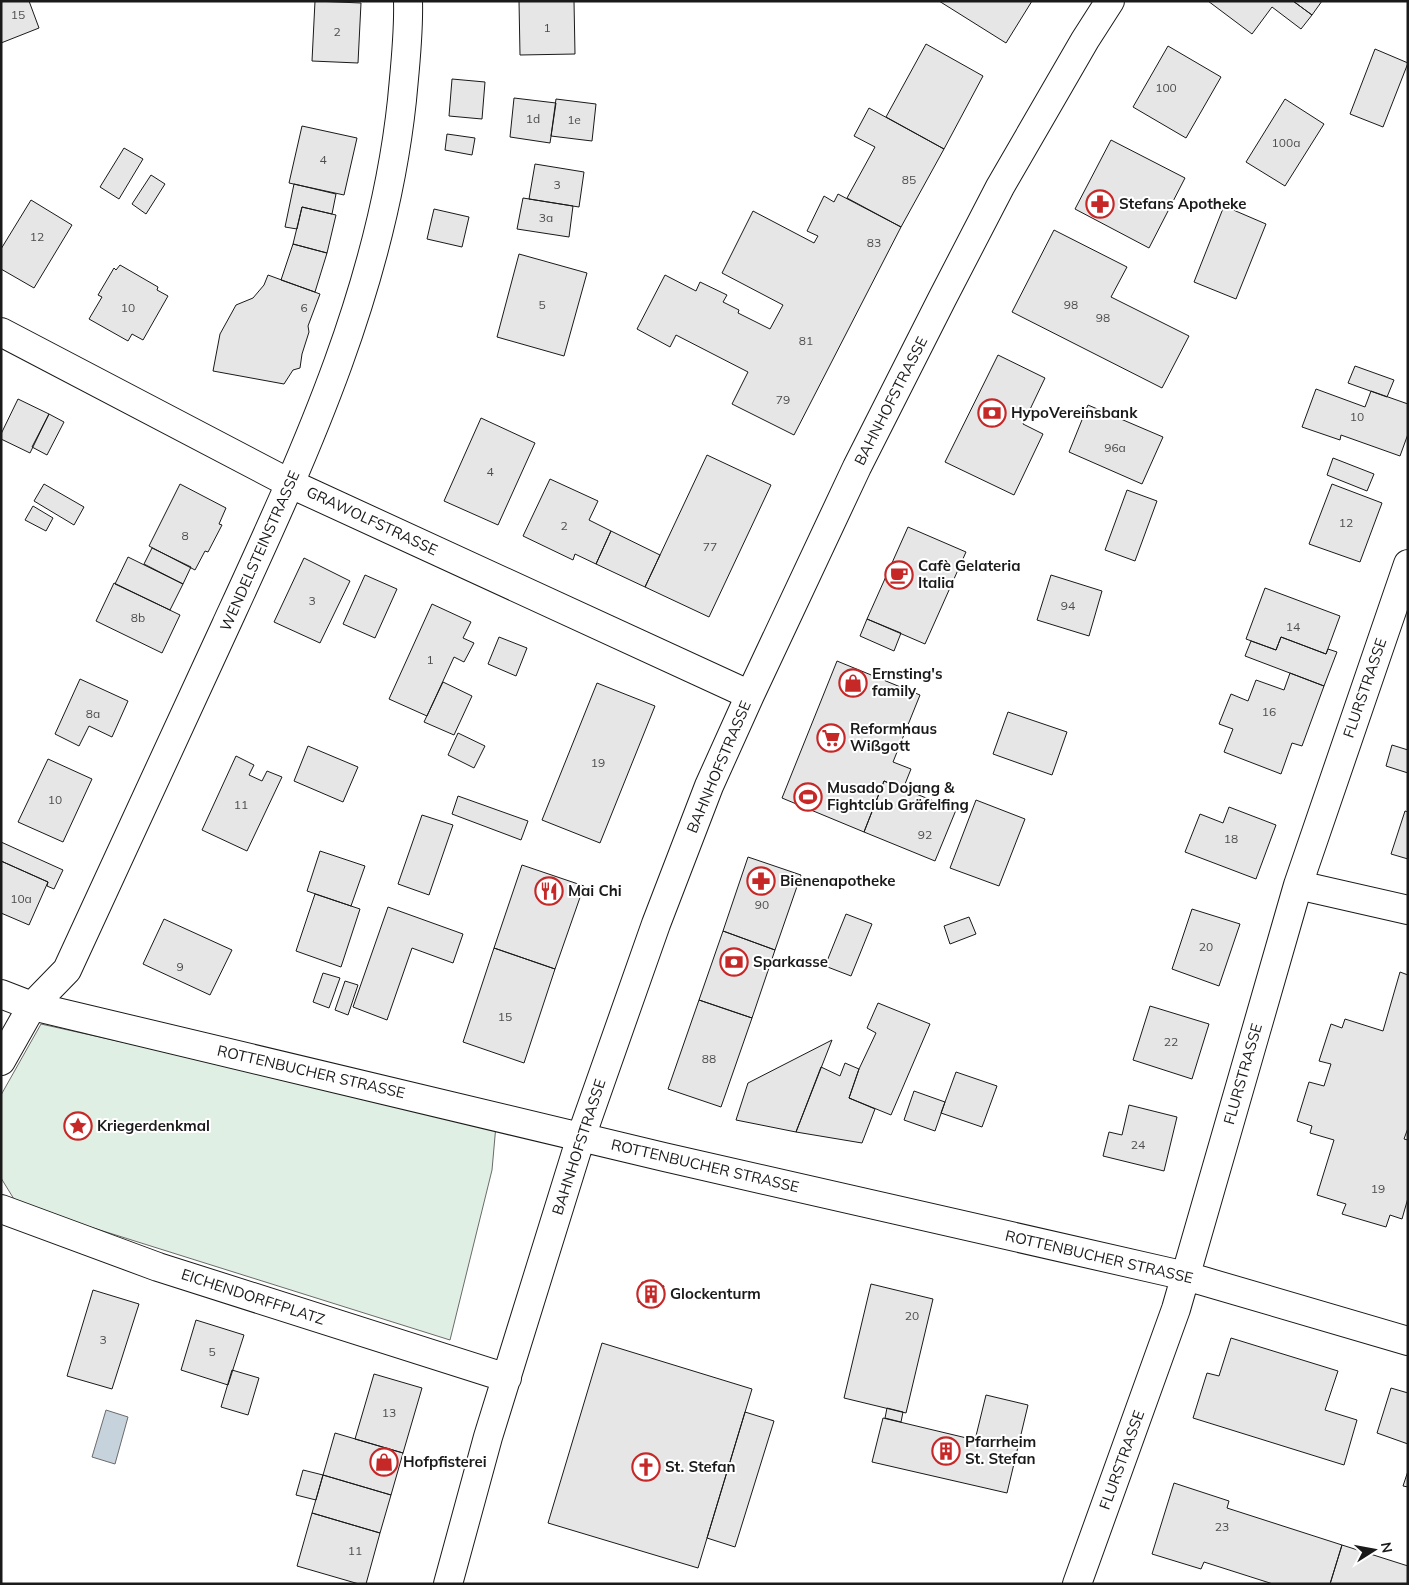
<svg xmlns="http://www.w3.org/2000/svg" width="1409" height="1585" viewBox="0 0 1409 1585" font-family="Mulish,sans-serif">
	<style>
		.green { fill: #e0efe3; stroke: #6a6a6a }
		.water { fill: #c6d2dc; stroke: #6a6a6a }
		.building { fill: #e6e6e6; stroke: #1a1a1a }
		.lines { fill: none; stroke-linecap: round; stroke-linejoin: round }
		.minor-casing { stroke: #1a1a1a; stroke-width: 30 }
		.minor { stroke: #fff; stroke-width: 28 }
		.labels { text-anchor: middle; stroke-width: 4; stroke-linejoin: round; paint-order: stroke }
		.number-label { font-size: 12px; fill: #4d4d4d }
		.poi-label { font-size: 15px; font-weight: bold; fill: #1a1a1a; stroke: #fff; text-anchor: start }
		.street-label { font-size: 15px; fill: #1a1a1a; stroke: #fff }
	</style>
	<rect width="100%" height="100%" fill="#fff"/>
	<!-- green -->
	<path class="green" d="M41 1024 496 1125 492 1170 450 1340 17 1204 1 1178V1095Z"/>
	<!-- water -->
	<path class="water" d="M106 1410 128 1417 115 1464 92 1457Z"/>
	<!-- building -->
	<path class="building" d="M1 1H29L39 28 1 43Z
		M315 1 361 3 358 63 312 61Z
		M519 1H574L575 54 520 55Z
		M939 1H1032L1006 43Z
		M1208 1H1293L1312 15 1301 29 1272 7 1252 34Z
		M1293 1H1322L1312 15Z
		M926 44 983 76 944 149 886 117Z
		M1168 46 1221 77 1186 138 1133 107Z
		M1375 49 1408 63 1383 127 1350 114Z
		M452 79 485 82 482 119 449 116Z
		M514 98 556 103 550 143 510 137Z
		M556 99 596 104 592 141 551 136Z
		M1285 99 1324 124 1285 186 1246 162Z
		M869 108 944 149 901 227 847 198 875 147 854 136Z
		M302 126 357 138 344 195 289 183Z
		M447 134 475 138 472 155 445 150Z
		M1111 140 1185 178 1149 248 1075 209Z
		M124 148 143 159 119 199 100 187Z
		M535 164 584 172 579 207 529 199Z
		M151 175 165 184 146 214 132 204Z
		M294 184 336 194 332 214 302 207 297 229 285 227Z
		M838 194 901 227 794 435 732 404 748 372 676 335 670 347 637 329 665 275 696 291 700 282 727 295 723 302 739 310 738 313 770 329 783 305 722 273 753 211 814 243 818 236 807 231 824 196 834 202Z
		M523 198 573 206 569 237 517 229Z
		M31 200 72 225 34 288 1 269V249Z
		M1224 206 1266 224 1236 299 1194 282Z
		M302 207 336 215 327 253 293 244Z
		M434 209 469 217 462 247 427 239Z
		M1054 230 1127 267 1111 297 1189 336 1162 388 1012 312Z
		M293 244 327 253 315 292 281 280Z
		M519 254 587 273 564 356 497 337Z
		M120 265 158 287 157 290 168 296 143 340 132 334 128 341 89 319 102 297 98 295 114 268 116 270Z
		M268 275 320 294 308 326 309 332 302 354 300 368 293 370 284 384 213 371 220 334 236 305 253 298 264 285Z
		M998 355 1045 378 1023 424 1043 434 1014 495 945 462Z
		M1355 366 1394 380 1387 397 1348 383Z
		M1316 389 1365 407 1371 391 1408 404V434L1400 456 1341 435 1340 440 1302 427Z
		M18 399 49 414 30 453 1 439V434Z
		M1088 405 1163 437 1142 484 1069 452Z
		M49 414 64 422 47 455 32 447Z
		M481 418 535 443 498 525 444 501Z
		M707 455 771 485 709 617 645 587Z
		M1333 458 1374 474 1367 491 1327 475Z
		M550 479 598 501 589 520 611 531 596 564 575 554 573 560 523 536Z
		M44 484 84 507 74 525 34 501Z
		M180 484 226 508 219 524 222 525 208 552 205 551 195 570 149 546Z
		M1332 484 1382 503 1360 562 1309 544Z
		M1127 490 1157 501 1135 561 1105 550Z
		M33 506 53 518 46 531 25 520Z
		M908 527 966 552 925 644 867 619Z
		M611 531 660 555 645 587 596 564Z
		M152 548 191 567 183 584 144 564Z
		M128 557 183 584 170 610 115 584Z
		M304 558 350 581 320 643 274 622Z
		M365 575 397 589 375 638 343 624Z
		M1051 575 1102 591 1089 636 1037 620Z
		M114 583 180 615 162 653 96 621Z
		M1265 588 1340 616 1326 654 1281 637 1276 650 1246 639Z
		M432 604 471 622 463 638 474 643 464 662 454 657 427 716 389 699Z
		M867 619 901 633 894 651 860 636Z
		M499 637 527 648 516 676 488 664Z
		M1281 637 1326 654 1328 649 1337 652 1324 686 1245 656 1251 641 1276 650Z
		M837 661 920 695 893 762 911 769 903 789 884 781 864 832 782 798Z
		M1290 673 1324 686 1302 746 1292 743 1281 774 1224 752 1233 729 1219 724 1231 694 1248 701 1256 680 1284 690Z
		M80 679 128 701 112 737 89 726 79 746 55 734Z
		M443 682 472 696 454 735 424 722Z
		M597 683 655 706 600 843 542 820Z
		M1008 712 1067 732 1052 775 993 754Z
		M458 733 485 746 474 768 448 755Z
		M1392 745 1408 750V773L1386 766Z
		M308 746 358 767 343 802 294 781Z
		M236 756 254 765 249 775 262 781 267 771 282 777 247 851 202 830Z
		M48 759 92 779 63 842 18 822Z
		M884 781 956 810 935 861 864 832Z
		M458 796 528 821 521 840 452 814Z
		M976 800 1025 819 999 886 950 868Z
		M1229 807 1276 825 1256 879 1185 852 1200 814 1223 823Z
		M1405 811 1408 812V859L1391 854Z
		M422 815 453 825 429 895 398 884Z
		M1 842 63 870 54 889 47 886 48 882 1 861Z
		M320 851 365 866 351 906 307 891Z
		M748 857 801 875 775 950 723 931Z
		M1 861 48 882 29 925 1 913Z
		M522 865 584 886 555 969 494 948Z
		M315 894 360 909 341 967 296 951Z
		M388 907 463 934 453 963 412 948 387 1020 353 1007Z
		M1192 909 1240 924 1219 986 1172 969Z
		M846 914 872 924 851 976 825 966Z
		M969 917 976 934 950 944 944 926Z
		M164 919 232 950 210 995 143 964Z
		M723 931 775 950 752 1018 699 1000Z
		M494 948 555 969 524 1063 463 1042Z
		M1400 972 1408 975V1128L1404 1139 1408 1140V1198L1402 1219 1390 1215 1386 1227 1342 1214 1346 1204 1317 1195 1334 1140 1310 1133 1312 1126 1297 1121 1309 1082 1324 1086 1331 1064 1319 1061 1331 1024 1342 1028 1345 1019 1383 1031Z
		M323 973 340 978 329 1008 313 1002Z
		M345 981 358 985 348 1015 335 1010Z
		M699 1000 752 1018 721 1107 668 1089Z
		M878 1003 930 1024 891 1115 849 1098 859 1069 876 1033 867 1028Z
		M1150 1006 1209 1024 1192 1079 1133 1060Z
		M832 1040 796 1132 736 1120 748 1083Z
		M845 1063 859 1069 849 1098 875 1109 862 1143 796 1132 821 1067 840 1076Z
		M956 1072 997 1086 982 1127 941 1113Z
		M914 1091 945 1102 935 1131 904 1120Z
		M1129 1105 1177 1117 1164 1171 1103 1156 1109 1132 1122 1135Z
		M642 1282 664 1286 658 1307 638 1302Z
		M871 1284 933 1299 906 1413 844 1398Z
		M93 1290 139 1304 112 1389 67 1376Z
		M196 1320 244 1335 228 1385 181 1370Z
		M1231 1338 1338 1371 1325 1410 1357 1420 1344 1465 1193 1418 1207 1373 1219 1376Z
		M602 1343 752 1389 698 1568 548 1523Z
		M232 1370 259 1378 248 1415 221 1407Z
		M374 1374 422 1388 403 1453 355 1439Z
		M1391 1388 1408 1393V1444L1377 1433Z
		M986 1395 1028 1405 1007 1493 872 1462 883 1418 975 1440Z
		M887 1408 903 1412 901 1422 885 1418Z
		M745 1412 774 1421 735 1547 707 1538Z
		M335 1433 403 1453 391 1495 323 1475Z
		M303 1470 323 1475 316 1500 296 1495Z
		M1408 1471V1487L1403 1486Z
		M323 1475 391 1495 380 1533 312 1513Z
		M1174 1483 1229 1501 1227 1508 1342 1545 1330 1584H1273L1204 1562 1201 1569 1152 1554Z
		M312 1513 380 1533 366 1584H359L297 1566Z
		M1342 1545 1408 1566V1584H1330Z"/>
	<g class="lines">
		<!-- minor casing -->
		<g class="minor-casing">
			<path id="minor" d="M1 332 291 484 750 695
				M1298 885 1408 910
				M1 994 32 1006 664 1157 1186 1276 1408 1341
				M1 1061 32 1006 67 970C120 855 173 740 226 625 304 455 382 289 402 100 405 67 409 34 408 1
				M1 1209 158 1267 507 1378
				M448 1584 488 1437 581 1137 656 924 709 786 750 695 857 467 942 299 1000 187 1085 40 1110 1
				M1077 1584 1176 1309 1298 885 1408 564"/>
		</g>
		<!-- minor -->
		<use href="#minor" class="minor"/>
	</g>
	<!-- icons -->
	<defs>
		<g id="pharmacy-ring" transform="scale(1.4375)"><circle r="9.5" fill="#fff" stroke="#c62828" stroke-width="1.5"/><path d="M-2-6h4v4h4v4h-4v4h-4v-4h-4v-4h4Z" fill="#c62828"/></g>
		<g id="bank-ring" transform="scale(1.4375)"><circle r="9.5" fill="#fff" stroke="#c62828" stroke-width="1.5"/><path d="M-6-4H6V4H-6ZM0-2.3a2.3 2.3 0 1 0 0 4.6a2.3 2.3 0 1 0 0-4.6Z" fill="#c62828"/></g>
		<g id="cafe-ring" transform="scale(1.4375)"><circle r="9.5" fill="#fff" stroke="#c62828" stroke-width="1.5"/><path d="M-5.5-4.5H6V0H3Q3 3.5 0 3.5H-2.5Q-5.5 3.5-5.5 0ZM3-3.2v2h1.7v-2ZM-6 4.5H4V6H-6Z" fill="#c62828"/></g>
		<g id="shop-ring" transform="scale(1.4375)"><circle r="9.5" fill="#fff" stroke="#c62828" stroke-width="1.5"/><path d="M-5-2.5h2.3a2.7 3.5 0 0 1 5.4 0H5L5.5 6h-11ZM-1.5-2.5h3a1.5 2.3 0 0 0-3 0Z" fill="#c62828"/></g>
		<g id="supermarket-ring" transform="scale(1.4375)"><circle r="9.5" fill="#fff" stroke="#c62828" stroke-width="1.5"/><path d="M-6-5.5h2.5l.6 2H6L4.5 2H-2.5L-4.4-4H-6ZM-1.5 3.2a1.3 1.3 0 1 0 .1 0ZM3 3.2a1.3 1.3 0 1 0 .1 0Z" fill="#c62828"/></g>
		<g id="stadium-ring" transform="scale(1.4375)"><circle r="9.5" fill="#fff" stroke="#c62828" stroke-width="1.5"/><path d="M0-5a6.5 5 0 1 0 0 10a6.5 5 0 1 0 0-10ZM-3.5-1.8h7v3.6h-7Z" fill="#c62828"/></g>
		<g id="restaurant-ring" transform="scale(1.4375)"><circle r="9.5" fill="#fff" stroke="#c62828" stroke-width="1.5"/><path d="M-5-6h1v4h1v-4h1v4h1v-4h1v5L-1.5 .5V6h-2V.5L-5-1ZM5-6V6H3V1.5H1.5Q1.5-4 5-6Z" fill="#c62828"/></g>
		<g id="sight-ring" transform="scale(1.4375)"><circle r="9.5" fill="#fff" stroke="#c62828" stroke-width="1.5"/><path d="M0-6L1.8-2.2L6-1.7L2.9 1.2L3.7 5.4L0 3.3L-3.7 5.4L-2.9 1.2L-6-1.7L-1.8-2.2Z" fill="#c62828"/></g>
		<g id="building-ring" transform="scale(1.4375)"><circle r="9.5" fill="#fff" stroke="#c62828" stroke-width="1.5"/><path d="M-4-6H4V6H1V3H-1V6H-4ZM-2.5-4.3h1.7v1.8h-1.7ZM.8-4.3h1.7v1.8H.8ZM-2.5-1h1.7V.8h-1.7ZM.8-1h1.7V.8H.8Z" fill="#c62828"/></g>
		<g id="church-ring" transform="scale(1.4375)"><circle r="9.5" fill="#fff" stroke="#c62828" stroke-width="1.5"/><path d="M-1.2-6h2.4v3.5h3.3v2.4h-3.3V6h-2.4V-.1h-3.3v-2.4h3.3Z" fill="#c62828"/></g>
	</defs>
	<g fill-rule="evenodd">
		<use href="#pharmacy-ring" x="1100" y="204"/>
		<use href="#bank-ring" x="992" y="413"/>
		<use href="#cafe-ring" x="899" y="575"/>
		<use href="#shop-ring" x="853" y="683"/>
		<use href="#supermarket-ring" x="831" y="738"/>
		<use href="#stadium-ring" x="808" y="797"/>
		<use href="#pharmacy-ring" x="761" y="881"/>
		<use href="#restaurant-ring" x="549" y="891"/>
		<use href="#bank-ring" x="734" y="962"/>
		<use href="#sight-ring" x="78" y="1126"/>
		<use href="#building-ring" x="651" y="1294"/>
		<use href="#building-ring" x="946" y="1451"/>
		<use href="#shop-ring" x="384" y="1462"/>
		<use href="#church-ring" x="646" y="1467"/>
	</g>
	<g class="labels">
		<!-- number labels -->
		<g class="number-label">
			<text x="18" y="19">15</text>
			<text x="547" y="32">1</text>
			<text x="337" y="36">2</text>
			<text x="1166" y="92">100</text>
			<text x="533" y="123">1d</text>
			<text x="574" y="124">1e</text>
			<text x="1286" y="147">100a</text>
			<text x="323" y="164">4</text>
			<text x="909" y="184">85</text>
			<text x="557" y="189">3</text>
			<text x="546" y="222">3a</text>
			<text x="37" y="241">12</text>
			<text x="874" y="247">83</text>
			<text x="542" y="309">5</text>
			<text x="1071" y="309">98</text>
			<text x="128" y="312">10</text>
			<text x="304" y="312">6</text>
			<text x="1103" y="322">98</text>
			<text x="806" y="345">81</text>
			<text x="783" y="404">79</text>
			<text x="1357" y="421">10</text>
			<text x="1115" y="452">96a</text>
			<text x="490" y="476">4</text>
			<text x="1346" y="527">12</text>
			<text x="564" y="530">2</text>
			<text x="185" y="540">8</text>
			<text x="710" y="551">77</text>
			<text x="312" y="605">3</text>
			<text x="1068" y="610">94</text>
			<text x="138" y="622">8b</text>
			<text x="1293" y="631">14</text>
			<text x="430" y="664">1</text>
			<text x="1269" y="716">16</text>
			<text x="93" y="718">8a</text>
			<text x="598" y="767">19</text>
			<text x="55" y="804">10</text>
			<text x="241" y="809">11</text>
			<text x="925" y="839">92</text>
			<text x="1231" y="843">18</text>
			<text x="21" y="903">10a</text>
			<text x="762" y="909">90</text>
			<text x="1206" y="951">20</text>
			<text x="180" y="971">9</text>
			<text x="505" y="1021">15</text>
			<text x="1171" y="1046">22</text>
			<text x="709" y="1063">88</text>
			<text x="1138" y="1149">24</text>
			<text x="1378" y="1193">19</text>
			<text x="912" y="1320">20</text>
			<text x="103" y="1344">3</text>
			<text x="212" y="1356">5</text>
			<text x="389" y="1417">13</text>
			<text x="1222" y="1531">23</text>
			<text x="355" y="1555">11</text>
		</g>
		<!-- poi labels -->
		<g class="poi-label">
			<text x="1119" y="209">Stefans Apotheke</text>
			<text x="1011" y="418">HypoVereinsbank</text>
			<text x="918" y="571">Cafè Gelateria<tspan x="918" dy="17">Italia</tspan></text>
			<text x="872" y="679">Ernsting's<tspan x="872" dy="17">family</tspan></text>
			<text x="850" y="734">Reformhaus<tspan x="850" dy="17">Wißgott</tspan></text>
			<text x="827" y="793">Musado Dojang &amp;<tspan x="827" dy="17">Fightclub Gräfelfing</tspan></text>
			<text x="780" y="886">Bienenapotheke</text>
			<text x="568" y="896">Mai Chi</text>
			<text x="753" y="967">Sparkasse</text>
			<text x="97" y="1131">Kriegerdenkmal</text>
			<text x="670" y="1299">Glockenturm</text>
			<text x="965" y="1447">Pfarrheim<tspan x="965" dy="17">St. Stefan</tspan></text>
			<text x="403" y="1467">Hofpfisterei</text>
			<text x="665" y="1472">St. Stefan</text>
		</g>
		<!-- street labels -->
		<g class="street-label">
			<text transform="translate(891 401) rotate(-63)" y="5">BAHNHOFSTRASSE</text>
			<text transform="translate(372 521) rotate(25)" y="5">GRAWOLFSTRASSE</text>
			<text transform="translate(260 551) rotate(-66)" y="5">WENDELSTEINSTRASSE</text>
			<text transform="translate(1365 688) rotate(-71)" y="5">FLURSTRASSE</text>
			<text transform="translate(719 767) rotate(-67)" y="5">BAHNHOFSTRASSE</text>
			<text transform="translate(311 1072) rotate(13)" y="5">ROTTENBUCHER STRASSE</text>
			<text transform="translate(1243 1074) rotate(-74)" y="5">FLURSTRASSE</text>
			<text transform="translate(579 1147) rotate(-72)" y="5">BAHNHOFSTRASSE</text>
			<text transform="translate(705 1166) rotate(13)" y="5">ROTTENBUCHER STRASSE</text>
			<text transform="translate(1099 1257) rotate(13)" y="5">ROTTENBUCHER STRASSE</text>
			<text transform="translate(253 1297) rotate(18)" y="5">EICHENDORFFPLATZ</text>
			<text transform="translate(1122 1460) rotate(-70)" y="5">FLURSTRASSE</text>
		</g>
	</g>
	<!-- border -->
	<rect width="1409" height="1585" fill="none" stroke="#1a1a1a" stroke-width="5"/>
	<!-- north arrow -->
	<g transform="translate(1374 1550) rotate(79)" stroke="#ffffff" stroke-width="4" paint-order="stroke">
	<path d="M0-4L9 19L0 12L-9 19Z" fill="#1a1a1a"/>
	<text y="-8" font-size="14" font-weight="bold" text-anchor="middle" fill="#1a1a1a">N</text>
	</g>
</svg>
